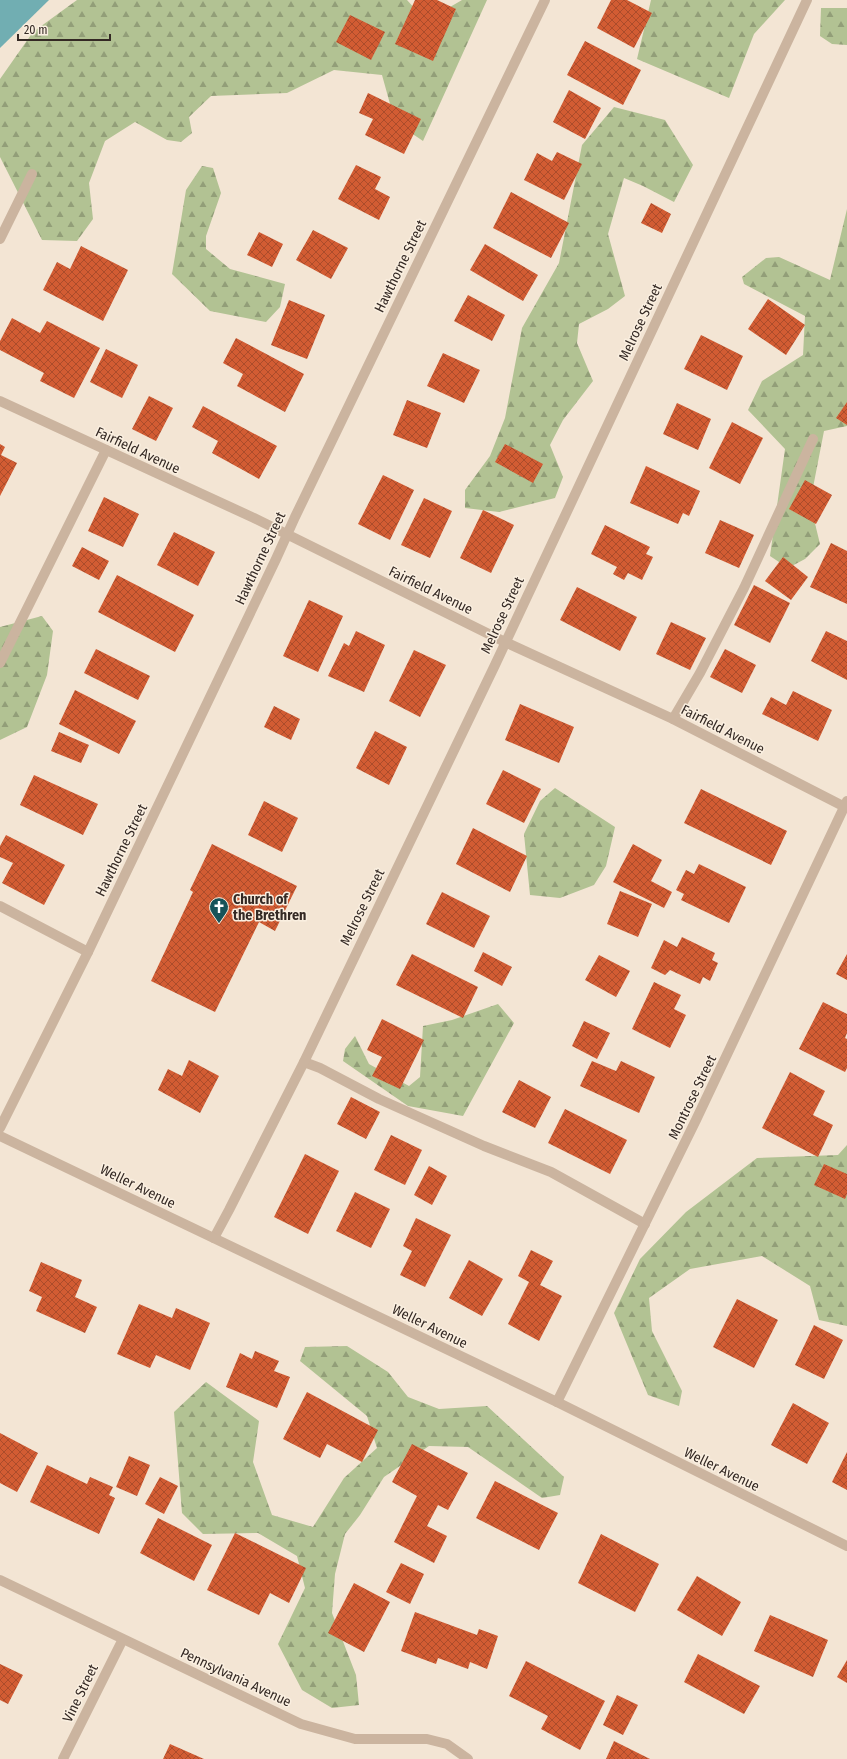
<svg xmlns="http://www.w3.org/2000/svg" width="847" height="1759" viewBox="0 0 847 1759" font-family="'Fira Sans Condensed',sans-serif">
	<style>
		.forest { fill: url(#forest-firs) }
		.water { fill: #71aeb2 }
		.building { fill: url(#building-cross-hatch) }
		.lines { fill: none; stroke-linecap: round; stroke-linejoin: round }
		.service { stroke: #cbb49f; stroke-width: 10 }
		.minor { stroke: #cbb49f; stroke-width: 10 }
		.tertiary { stroke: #cbb49f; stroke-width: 10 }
		.labels { text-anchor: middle; stroke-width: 3; stroke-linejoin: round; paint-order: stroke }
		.street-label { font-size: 14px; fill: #342924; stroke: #faefe0 }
		.poi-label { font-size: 14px; font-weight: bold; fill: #342924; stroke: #faefe0; text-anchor: start }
	</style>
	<defs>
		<pattern id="forest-firs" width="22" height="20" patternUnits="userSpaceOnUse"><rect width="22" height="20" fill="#b2c293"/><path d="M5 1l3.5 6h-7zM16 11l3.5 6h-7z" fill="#929e78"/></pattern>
		<pattern id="building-cross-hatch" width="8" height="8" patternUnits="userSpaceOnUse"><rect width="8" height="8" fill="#d25c33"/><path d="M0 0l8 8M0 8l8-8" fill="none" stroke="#ab4c2b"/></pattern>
	</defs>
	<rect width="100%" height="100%" fill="#f3e5d4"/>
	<!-- forest -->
	<path class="forest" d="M77 0H407L426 21 462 0H487L423 141 395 122 382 75 334 70 287 93 211 96 189 117 192 133 181 142 167 140 135 122 105 141 89 183 93 219 77 241 42 240 0 157V79L33 32Z
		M651 0H785L754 34 729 98 637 59Z
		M821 8H847V45L832 44 820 36Z
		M614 107 665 120 693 165 674 202 643 186 624 178 608 234 625 296 608 309 579 324 577 343 593 381 563 420 550 445 563 477 555 498 499 512 465 508V490L490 456 505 418 522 328 559 263 582 145Z
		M202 166 213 168 221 193 206 236V249L230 269 285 284 280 307 266 322 210 311 172 274 186 190Z
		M847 209V426L824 431 810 503 820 544 805 559 788 568 770 556 785 449 748 410 762 381 803 355 805 316 744 284 742 277 766 258 779 257 830 280Z
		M42 616 53 631 47 675 27 727 0 740V627Z
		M555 788 615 827 606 866 594 885 560 898 530 895 524 834 540 801Z
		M498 1004 514 1023 463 1116 408 1106 343 1061 345 1049 355 1036 369 1064 409 1086 420 1077 423 1026 452 1020Z
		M847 1145V1326L819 1320 810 1286 762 1256 690 1269 649 1298 652 1331 682 1391 679 1406 648 1395 614 1313 640 1259 686 1212 757 1158 838 1155Z
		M347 1346 388 1372 408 1397 439 1409 487 1406 564 1477 560 1495 542 1498 468 1447 429 1446 384 1477 360 1515 345 1534 335 1574 332 1613 356 1675 359 1705 332 1708 302 1690 278 1644 305 1588 297 1556 258 1533 203 1534 182 1513 174 1412 206 1382 259 1421 253 1462 272 1515 313 1527 344 1478 377 1448 367 1416 300 1361 305 1347Z"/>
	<!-- water -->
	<path class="water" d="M0 0H49L0 48Z"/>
	<!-- building -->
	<path class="building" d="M415 0H437L456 9 433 61 395 44Z
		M611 0H627L652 13 634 48 597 28Z
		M350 15 385 32 371 60 336 42Z
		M585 41 641 70 623 105 567 75Z
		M569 90 601 108 585 139 553 122Z
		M368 93 421 119 404 154 365 135 373 119 359 113Z
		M557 152 582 164 564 200 524 180 537 153 552 161Z
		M356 165 381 177 375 189 390 197 379 220 338 199Z
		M511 192 569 223 551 258 493 228Z
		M651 203 671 214 662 233 641 223Z
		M313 230 348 248 331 279 296 260Z
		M259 232 283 244 272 267 247 255Z
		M485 244 538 275 523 301 470 270Z
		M81 246 128 270 103 321 43 290 57 262 70 269Z
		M468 295 505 315 492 341 454 321Z
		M768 299 805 325 786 355 748 329Z
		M289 300 325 315 307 359 271 345Z
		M12 318 40 333 47 321 100 348 74 398 40 381 44 373 0 350V341Z
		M701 335 743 356 727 390 684 369Z
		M236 338 304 374 285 412 237 386 243 374 223 363Z
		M106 349 138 365 122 398 90 382Z
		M443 353 480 370 464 403 427 386Z
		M149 396 173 408 156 441 132 429Z
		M407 400 441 413 427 448 393 435Z
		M847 402V425L836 418Z
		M677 403 711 419 698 450 663 434Z
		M203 406 277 446 259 479 212 453 218 441 192 427Z
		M732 422 763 438 740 484 709 468Z
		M0 444 5 447 1 455 17 463 0 496Z
		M505 444 543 464 533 483 495 462Z
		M646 466 700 491 689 516 683 513 678 524 630 503Z
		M383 475 414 490 390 540 358 524Z
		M805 480 832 495 816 524 789 509Z
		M104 497 139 514 123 547 88 531Z
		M424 498 452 511 430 558 401 545Z
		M483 510 514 525 491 573 460 558Z
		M720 520 754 535 739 568 705 553Z
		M605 525 650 547 646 554 653 557 642 580 628 573 624 580 613 574 617 567 591 554Z
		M174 532 215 552 198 586 157 565Z
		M831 543 847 551V604L810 587Z
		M82 547 109 561 99 580 72 566Z
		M783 557 808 577 791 600 765 581Z
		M117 575 194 615 175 652 98 612Z
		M754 585 790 603 770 643 734 625Z
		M577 587 637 617 620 651 560 620Z
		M309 600 343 616 318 672 283 656Z
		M671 622 706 638 690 670 656 654Z
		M356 631 385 645 364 692 328 676 344 643 349 646Z
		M826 631 847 641V680L811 661Z
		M96 649 150 676 138 700 84 673Z
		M725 649 756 665 742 693 710 677Z
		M414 650 446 665 420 717 389 701Z
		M75 690 136 721 119 754 59 724Z
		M793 691 832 710 818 741 762 714 771 697 786 705Z
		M520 704 574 727 559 763 505 740Z
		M274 706 300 719 291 740 264 727Z
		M375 731 407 747 389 785 356 768Z
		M59 732 89 745 81 763 51 751Z
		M503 770 541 789 524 823 486 804Z
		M34 775 98 804 83 835 20 805Z
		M701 789 787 831 771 865 684 823Z
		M264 801 298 818 282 852 248 835Z
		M473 828 527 856 510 892 456 864Z
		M6 835 65 865 44 905 2 883 13 863 0 857V846Z
		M212 844 297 886 275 931 259 922 215 1012 151 981 193 892 190 890Z
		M633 844 662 860 651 881 672 892 664 908 613 882Z
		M699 864 746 887 729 923 681 900 684 894 676 890 686 870 694 874Z
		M620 891 652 904 638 937 607 924Z
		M442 892 490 916 474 948 426 924Z
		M682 937 715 953 712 960 718 963 710 981 703 977 700 984 670 970 665 975 651 968 664 940 677 947Z
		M483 952 512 967 502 986 474 971Z
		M412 954 478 987 463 1018 396 985Z
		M847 954V980L836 974Z
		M599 955 630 971 616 997 585 980Z
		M654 982 681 995 674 1009 686 1015 670 1048 632 1029Z
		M823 1002 847 1014V1033L845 1038 847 1039V1068L845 1072 799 1049Z
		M382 1019 424 1040 400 1089 372 1076 382 1057 367 1050Z
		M584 1021 610 1033 597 1059 572 1046Z
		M189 1060 219 1076 200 1113 158 1090 168 1069 182 1076Z
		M592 1061 616 1071 621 1061 655 1077 639 1113 580 1086Z
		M790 1072 825 1091 813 1115 833 1125 818 1157 762 1128Z
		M519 1080 551 1097 535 1128 502 1112Z
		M351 1097 380 1112 366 1139 337 1124Z
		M565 1109 627 1140 610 1174 548 1143Z
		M391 1135 422 1150 405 1185 374 1170Z
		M305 1154 339 1171 308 1234 274 1217Z
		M824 1164 847 1174V1194L845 1199 814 1185Z
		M429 1166 447 1176 432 1205 414 1195Z
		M355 1192 390 1209 371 1248 336 1231Z
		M416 1218 451 1235 425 1287 400 1275 412 1251 403 1246Z
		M531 1250 553 1261 540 1285 562 1296 539 1341 508 1324 529 1282 518 1276Z
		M469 1260 503 1279 482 1316 449 1298Z
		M41 1262 82 1280 75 1297 97 1307 85 1333 36 1311 42 1297 29 1291Z
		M737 1299 778 1320 754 1368 713 1347Z
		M139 1304 172 1318 176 1308 210 1323 190 1370 156 1355 150 1368 117 1354Z
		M814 1325 843 1340 824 1379 795 1365Z
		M255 1351 279 1361 274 1371 290 1377 277 1408 226 1387 240 1353 252 1359Z
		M307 1392 378 1430 362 1462 327 1444 320 1458 283 1439Z
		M793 1403 829 1423 807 1464 771 1445Z
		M0 1433 38 1453 17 1492 0 1483Z
		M412 1444 468 1473 448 1510 438 1505 427 1526 447 1536 434 1563 394 1542 417 1496 392 1482Z
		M847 1452V1490L832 1482Z
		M129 1456 150 1465 137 1496 116 1487Z
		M47 1465 87 1484 90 1477 113 1487 109 1495 115 1498 99 1534 30 1502Z
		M160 1477 178 1486 164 1514 145 1504Z
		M495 1481 558 1513 539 1550 476 1518Z
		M158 1518 212 1545 194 1581 140 1553Z
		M235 1533 306 1568 289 1603 270 1593 259 1615 207 1590Z
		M601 1534 659 1564 635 1612 578 1583Z
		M401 1563 424 1574 410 1604 386 1592Z
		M697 1576 741 1602 722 1636 677 1610Z
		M354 1583 390 1602 364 1652 328 1633Z
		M415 1612 477 1635 479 1629 498 1636 487 1669 470 1662 468 1669 438 1658 436 1664 401 1651Z
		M770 1615 828 1640 813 1677 754 1651Z
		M698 1654 760 1686 744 1714 684 1682Z
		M847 1660V1683L837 1677Z
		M526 1661 605 1701 580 1750 541 1729 548 1716 509 1696Z
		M0 1664 23 1675 8 1704 0 1700Z
		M617 1695 638 1705 623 1735 603 1725Z
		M614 1741 650 1759H606Z
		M170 1744 204 1759H163Z"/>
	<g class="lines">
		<!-- service -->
		<path class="service" d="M0 663 106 450
			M673 719 700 673 744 588 813 439
			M0 906 88 952
			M304 1062 320 1068 379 1099 484 1146 551 1172 645 1224"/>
		<!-- minor -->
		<path class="minor" d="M0 239 32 174
			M0 401 254 518 505 642 673 719 847 808
			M0 1128 88 952 276 559 295 517 545 0
			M214 1238 229 1210 304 1062 495 665 807 0
			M557 1402 696 1120 847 801
			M0 1580 301 1724 355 1739H427L447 1744 468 1759
			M63 1759 123 1639"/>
		<!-- tertiary -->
		<path class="tertiary" d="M0 1136 557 1402 847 1546"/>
	</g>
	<!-- icons -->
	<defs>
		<g id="church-pin" transform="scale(1)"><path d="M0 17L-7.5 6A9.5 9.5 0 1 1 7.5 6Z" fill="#165359" stroke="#faefe0"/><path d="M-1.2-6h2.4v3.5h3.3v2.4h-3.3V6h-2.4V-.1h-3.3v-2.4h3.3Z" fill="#fff"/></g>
	</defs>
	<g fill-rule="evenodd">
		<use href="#church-pin" x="219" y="907"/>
	</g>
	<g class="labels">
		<!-- street labels -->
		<g class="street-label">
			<text transform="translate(400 266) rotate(-64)" y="5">Hawthorne Street</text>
			<text transform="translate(640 322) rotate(-65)" y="5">Melrose Street</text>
			<text transform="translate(138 450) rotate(25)" y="5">Fairfield Avenue</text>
			<text transform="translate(260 558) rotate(-65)" y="5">Hawthorne Street</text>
			<text transform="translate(431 590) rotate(26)" y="5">Fairfield Avenue</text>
			<text transform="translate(502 615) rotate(-65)" y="5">Melrose Street</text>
			<text transform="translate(723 729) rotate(27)" y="5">Fairfield Avenue</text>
			<text transform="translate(121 850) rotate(-64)" y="5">Hawthorne Street</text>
			<text transform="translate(362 907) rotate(-64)" y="5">Melrose Street</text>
			<text transform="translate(692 1097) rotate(-64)" y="5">Montrose Street</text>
			<text transform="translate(138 1186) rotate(26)" y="5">Weller Avenue</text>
			<text transform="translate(430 1326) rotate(26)" y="5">Weller Avenue</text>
			<text transform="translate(722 1469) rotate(26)" y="5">Weller Avenue</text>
			<text transform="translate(236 1677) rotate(25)" y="5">Pennsylvania Avenue</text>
			<text transform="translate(80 1693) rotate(-64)" y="5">Vine Street</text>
		</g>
		<!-- poi labels -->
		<g class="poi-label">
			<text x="233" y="904">Church of<tspan x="233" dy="16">the Brethren</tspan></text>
		</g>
	</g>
	<!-- scale -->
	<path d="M18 34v6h92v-6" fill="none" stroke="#342924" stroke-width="2"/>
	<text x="24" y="34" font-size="12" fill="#342924" stroke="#faefe0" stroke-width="3" paint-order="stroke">20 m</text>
</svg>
